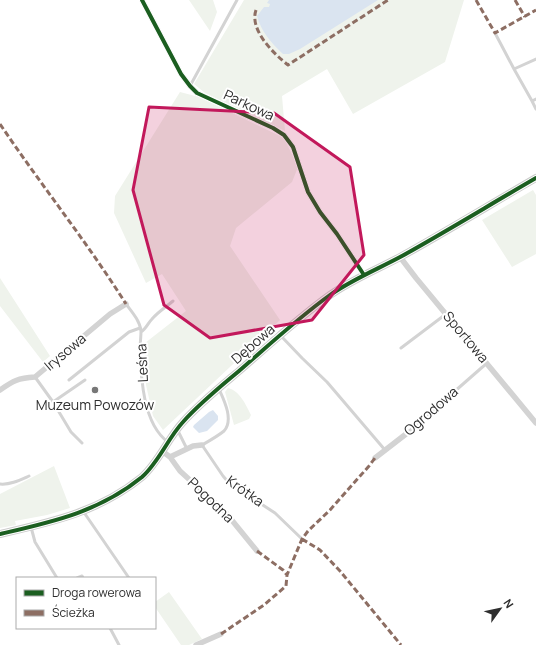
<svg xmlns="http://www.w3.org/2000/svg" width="536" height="645" viewBox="0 0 536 645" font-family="Manrope,sans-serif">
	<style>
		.green { fill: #eff3ec }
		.water { fill: #dae4f0 }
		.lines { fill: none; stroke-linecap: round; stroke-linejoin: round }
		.lane { stroke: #d3d3d3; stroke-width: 3 }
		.street { stroke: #d3d3d3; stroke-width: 5.5 }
		.secondary { stroke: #ccc; stroke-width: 8 }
		.quiet { stroke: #8d6e63; stroke-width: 3; stroke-dasharray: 6 3; stroke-linecap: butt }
		.cycleway-casing { stroke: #fff; stroke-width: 6 }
		.cycleway { stroke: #1b5e20; stroke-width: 4 }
		.marked { fill: #c2185b; fill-opacity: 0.2; stroke: #c2185b; stroke-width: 3; stroke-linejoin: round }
		.poi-dot { fill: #777; stroke: #fff; stroke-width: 1.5 }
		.labels { text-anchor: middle; stroke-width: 4; stroke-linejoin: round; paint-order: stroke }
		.street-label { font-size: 14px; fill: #2e2e2e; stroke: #fff }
		.poi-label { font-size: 14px; fill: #2e2e2e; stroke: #fff }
	</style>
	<rect width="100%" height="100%" fill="#fff"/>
	<!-- green -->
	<path class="green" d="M189 0H213L217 12 210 31Z
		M244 0H464L445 62 353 114 327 69 282 96 285 131 205 93 194 84Z
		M180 92 199 97 284 138 298 167 292 182 236 228 230 246 280 320 163 430 153 416 146 385 145 343 186 311 162 274 146 283 114 213 115 196Z
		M533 190 536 195V254L512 267 482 220Z
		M0 278 50 356 43 362 0 306Z
		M228 388C240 391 246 405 251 415L249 419 234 425 225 392Z
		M54 466 70 508 47 515 15 521 16 525 0 528V494Z
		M169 592 202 639 189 645H181L155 607V602Z"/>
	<!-- water -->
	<path class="water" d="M269 0H378L300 49 289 54H283C271 43 261 31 257 16L264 7H269L270 4 267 3Z
		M213 410 218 416V420L207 431 199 433 193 427 194 425 209 412Z"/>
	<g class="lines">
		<!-- lane -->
		<path class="lane" d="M495 33 514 69
			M536 59 514 69 532 101 536 99
			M190 86 237 0
			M532 101 536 109
			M126 304C132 312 140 321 141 331 141 337 140 344 140 350 141 378 143 424 168 442
			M141 332C146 329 148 323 152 319 158 312 166 307 173 301
			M281 336 302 358 327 382 385 450
			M401 348 446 314
			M35 377 53 402 71 432 82 443
			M69 380 129 332 140 328
			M219 389C224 400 234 420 224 431 218 436 209 441 202 445L223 476 229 483 275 513 302 539
			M53 402 85 380
			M178 431 187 449
			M406 434 487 363
			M0 484C10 485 20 480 29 476
			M83 511 129 578
			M31 527 35 542 57 578
			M77 578 82 576 83 578
			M110 628 119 645"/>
		<!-- street -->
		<path class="street" d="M142 0 181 74 190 86 197 93 273 128 284 135 293 147 308 192 320 212 337 234 364 275
			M400 257 416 278 536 423
			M0 390C13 381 18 378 35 377L110 314 126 304
			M162 451 170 457 180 471 226 513 257 551
			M170 457 193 446 202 445
			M375 458 406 434
			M196 645 221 634"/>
		<!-- secondary -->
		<path class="secondary" d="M0 534C52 522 99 512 142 477 159 462 168 438 183 422 200 403 220 387 239 371 269 345 298 318 330 295 353 279 378 269 402 256 447 231 491 204 536 178"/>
		<!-- quiet -->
		<path class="quiet" d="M476 0 495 33 536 10
			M515 0 525 17
			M256 10C249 30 274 54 288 65L388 0
			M0 124C41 185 87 242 126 304
			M302 539 320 550 340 571 401 645
			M257 551 283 570 287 575
			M221 634 264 605 286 586 287 575 302 539 308 531 330 510 369 466 375 458"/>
		<!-- cycleway casing -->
		<g class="cycleway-casing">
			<path id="cycleway" d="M142 0 181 74 190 86 197 93 273 128 284 135 293 147 308 192 320 212 337 234 364 275
				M0 534C52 522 99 512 142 477 159 462 168 438 183 422 200 403 220 387 239 371 269 345 298 318 330 295 353 279 378 269 402 256 447 231 491 204 536 178"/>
		</g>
		<!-- cycleway -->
		<use href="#cycleway" class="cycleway"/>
	</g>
	<!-- marked area -->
	<path class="marked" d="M149 107 274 113 350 167 364 255 312 320 210 338 164 305 133 190Z"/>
	<!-- markers -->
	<circle class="poi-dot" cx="95" cy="390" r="4"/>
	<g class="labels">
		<!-- street labels -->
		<g class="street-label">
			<text transform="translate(249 105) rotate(25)" y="5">Parkowa</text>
			<text transform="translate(466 337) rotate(50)" y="5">Sportowa</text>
			<text transform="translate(253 344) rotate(-41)" y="5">Dębowa</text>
			<text transform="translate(65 352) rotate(-40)" y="5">Irysowa</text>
			<text transform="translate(142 363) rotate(-93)" y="5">Leśna</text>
			<text transform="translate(431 411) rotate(-41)" y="5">Ogrodowa</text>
			<text transform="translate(245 491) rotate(35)" y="5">Krótka</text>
			<text transform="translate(211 500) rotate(44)" y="5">Pogodna</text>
		</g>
		<!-- poi labels -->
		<g class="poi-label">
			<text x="95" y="410">Muzeum Powozów</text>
		</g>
	</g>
	<!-- legend -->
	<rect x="16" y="577" width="140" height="52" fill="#ffffff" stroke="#ababab"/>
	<rect x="24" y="590" width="20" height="6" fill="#1b5e20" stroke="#ababab"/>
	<text x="52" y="597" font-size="12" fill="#2e2e2e">Droga rowerowa</text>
	<rect x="24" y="610" width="20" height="6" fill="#8d6e63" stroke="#ababab"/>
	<text x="52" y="617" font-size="12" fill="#2e2e2e">Ścieżka</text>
	<!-- north arrow -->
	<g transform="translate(500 609) rotate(57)" stroke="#ffffff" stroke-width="3" paint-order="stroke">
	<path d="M0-3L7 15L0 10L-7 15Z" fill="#2e2e2e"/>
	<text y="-6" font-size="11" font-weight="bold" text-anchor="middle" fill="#2e2e2e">N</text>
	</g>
</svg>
